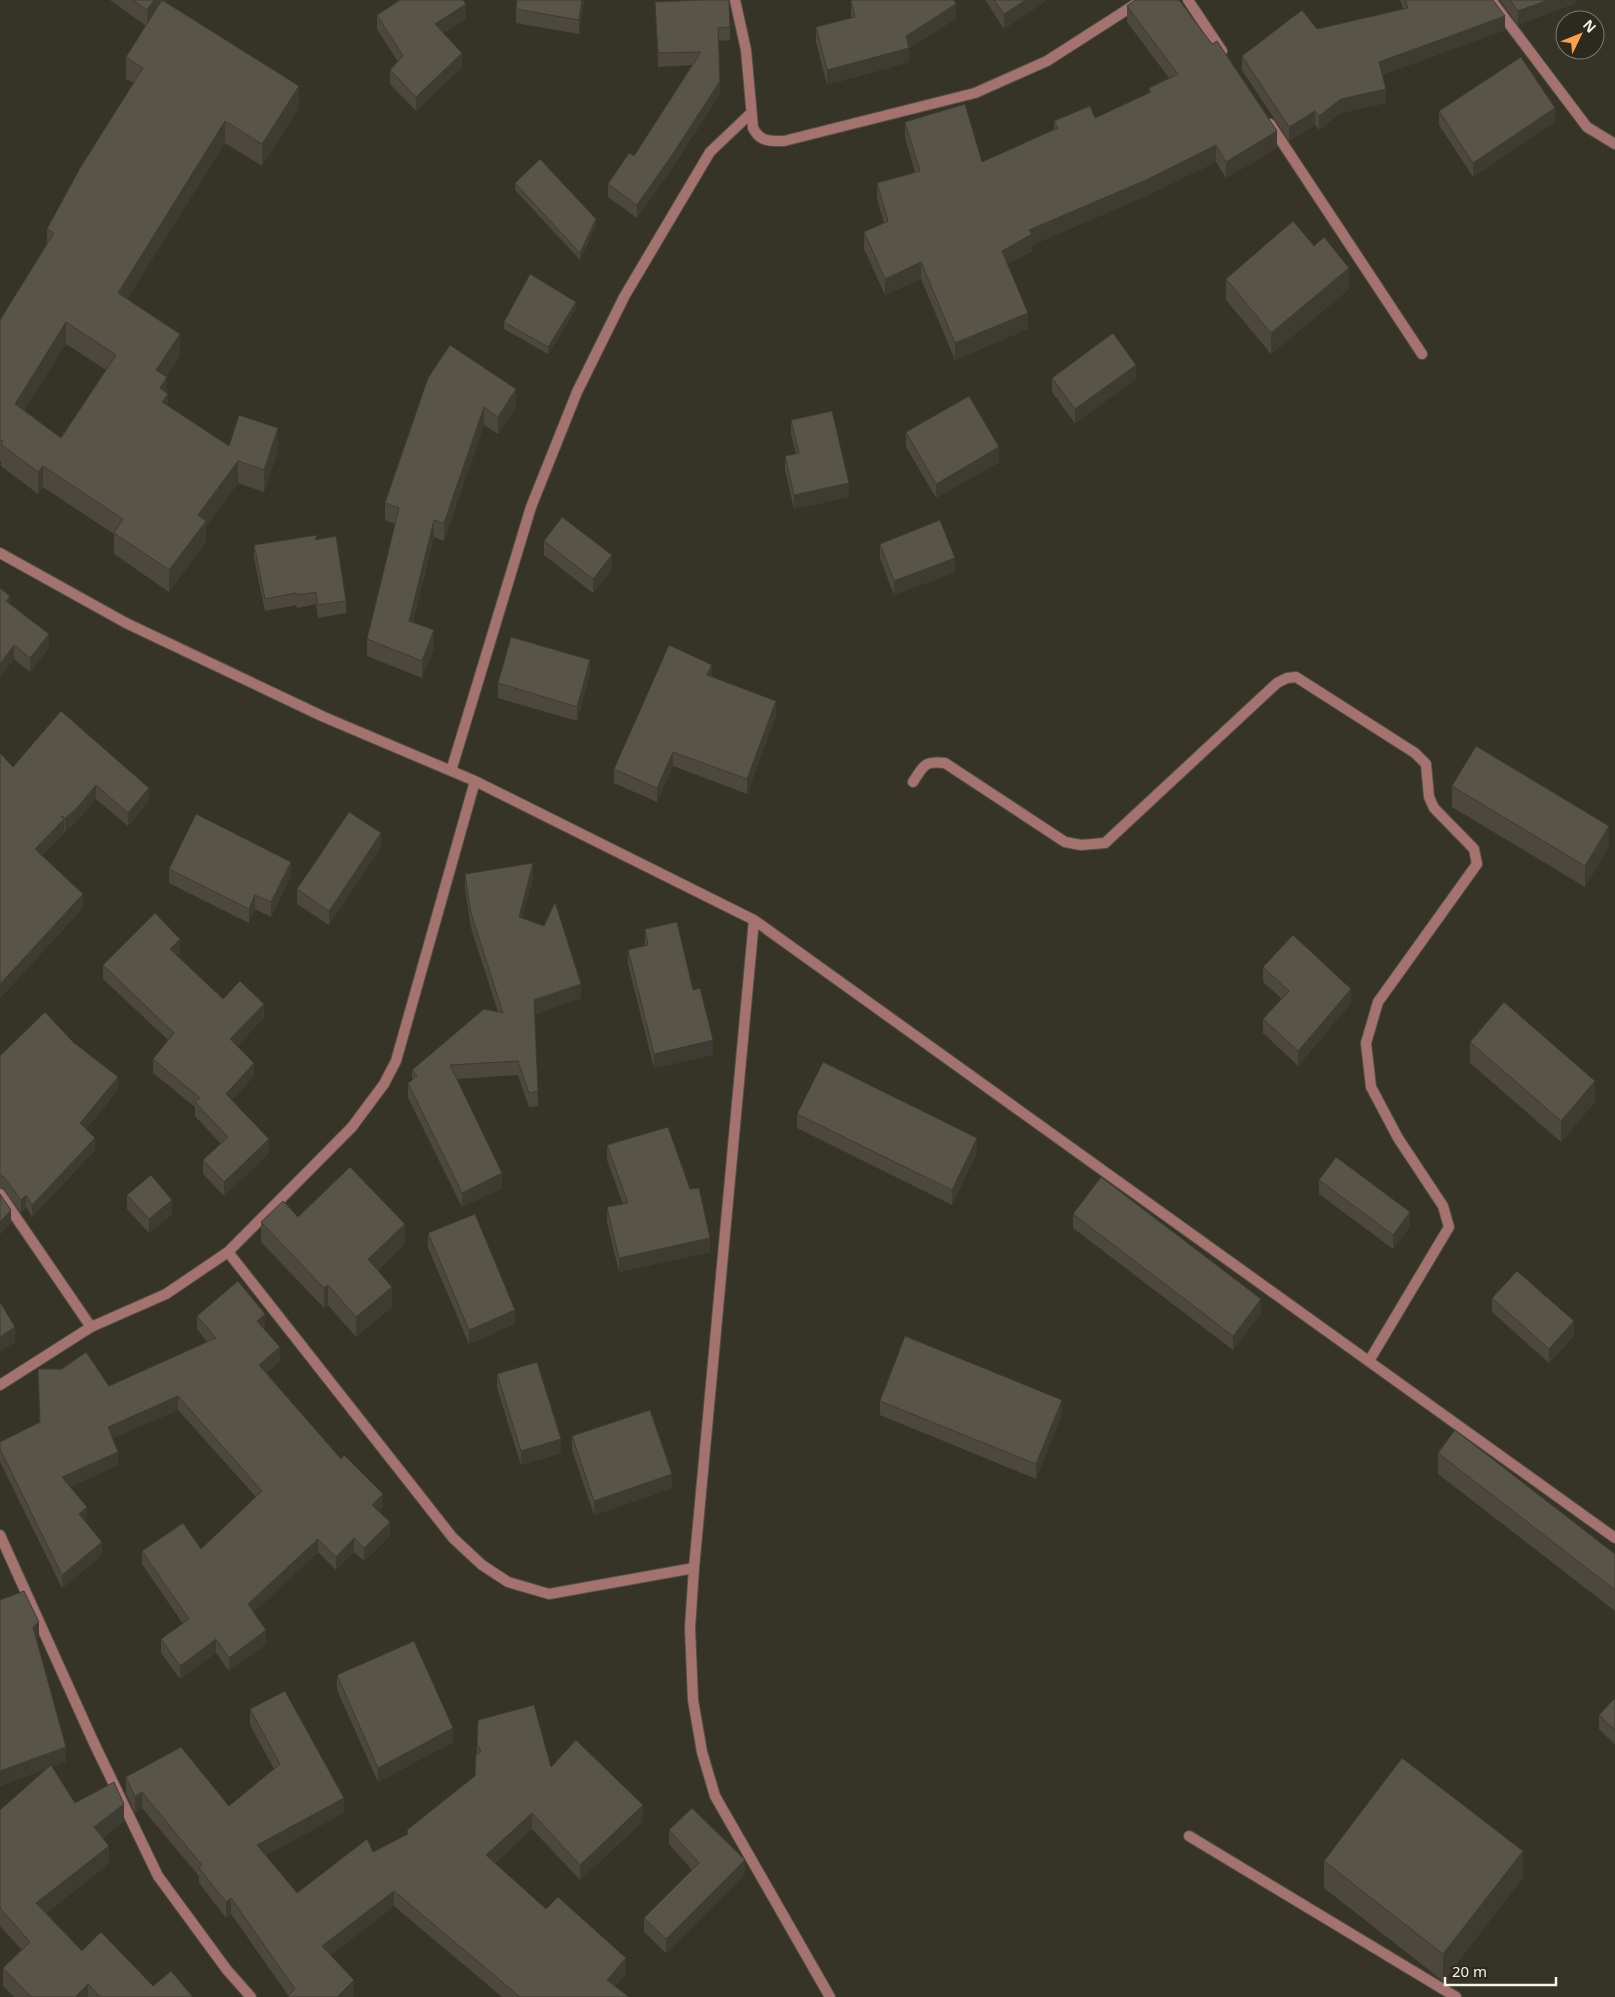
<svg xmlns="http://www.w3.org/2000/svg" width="1615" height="1997" viewBox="0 0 1615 1997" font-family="'Noto Sans',sans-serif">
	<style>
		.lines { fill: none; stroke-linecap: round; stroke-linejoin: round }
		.lane-casing { stroke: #545246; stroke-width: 12 }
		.street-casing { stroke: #545246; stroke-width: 12 }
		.lane { stroke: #a5736f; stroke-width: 10 }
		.street { stroke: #a5736f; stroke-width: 10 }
		.wall { fill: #4c483e; fill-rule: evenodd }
		.shaded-wall { fill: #3e3b32 }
		.building { fill: #585448; stroke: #3e3b32; fill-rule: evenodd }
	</style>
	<rect width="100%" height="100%" fill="#363327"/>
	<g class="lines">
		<!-- lane casing -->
		<g class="lane-casing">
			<path id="lane" d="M913 782C924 765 924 761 945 763L1065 842 1081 845 1105 843 1277 683 1287 678 1296 677 1415 753 1426 764 1429 797 1434 808 1474 849 1477 864 1378 1002 1366 1043 1371 1087 1398 1138 1443 1206 1449 1227 1369 1361
				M1189 1836 1456 1997"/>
		</g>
		<!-- street casing -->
		<g class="street-casing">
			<path id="street" d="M735 0 746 50 753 128C760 142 769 141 784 141L975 93 1047 61 1142 0
				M1188 0 1222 51
				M1491 0 1587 127 1615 144
				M1270 124 1422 354
				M0 553 126 623 324 717 475 781 754 920 1615 1538
				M451 771 531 507 577 392 624 297 710 152 751 113
				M754 920 694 1568 690 1628 693 1700 702 1752 715 1796 830 1997
				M0 1194 91 1327
				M228 1252 453 1538 482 1565 508 1582 549 1594 694 1568
				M0 1385 91 1327 166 1294 228 1252 352 1127 384 1084 396 1061 475 781
				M0 1535 93 1741 158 1876 227 1970 251 1997"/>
		</g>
		<!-- lane -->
		<use href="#lane" class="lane"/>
		<!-- street -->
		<use href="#street" class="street"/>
	</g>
	<!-- wall -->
	<path class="wall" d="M110 0H167L166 2 299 108 262 166 225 143 127 299 180 355 166 377 168 406 229 446 278 450 264 492 238 483 206 526V542L169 592 114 554V534L43 487 38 494 1 466V462L0 461V320L47 245V229L134 83 126 79V57L146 26ZM66 344 106 370 61 438 24 410Z
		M584 0 579 34 516 23V9Z
		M985 0H1047L1004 29Z
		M1400 0H1493L1505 30 1382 75 1386 103 1341 113 1319 130 1315 125 1289 141 1242 70V56L1317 29 1403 9Z
		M1500 0H1576V3L1518 25Z
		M851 1 956 19 909 48V62L827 85 816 42V27L851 18Z
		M655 2 730 27V40L718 41 720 94 674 165 637 218 608 197V184L634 156 692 65 658 67Z
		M1127 6 1277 148 1226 178 1216 162 1146 196 1032 245V251L1008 264 1028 329 955 360 921 279 885 295 864 249V232L884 223 877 199V183L915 172 905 138V122L982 162 1054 129V121L1095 118 1149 93V88L1169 78 1127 22Z
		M377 15 466 19 443 33 462 67 416 111 390 84V70L398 62 377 29Z
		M1439 111 1555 122 1473 177 1439 125Z
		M515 183 596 226 580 260 515 190Z
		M1226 279 1349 289 1271 354 1226 300Z
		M576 309 548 354 504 329V322Z
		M428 378 516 407 498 434 484 425 444 541 434 537 413 622 434 648 422 678 367 656V639L395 524 385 520V503Z
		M1052 378 1136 379 1075 423 1052 392Z
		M791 420 849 497 794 509 785 470V456L796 454 791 434Z
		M906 432 999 462 936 498 906 447Z
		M317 540 346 601V613L318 618 316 604 297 608 296 605 265 611 254 558V545Z
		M544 541 612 570 593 593 544 555Z
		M880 544 955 572 894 595 880 558Z
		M0 588 10 604 49 648 30 672 14 659 0 677Z
		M590 674 577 721 498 698V683Z
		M712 677 776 715 747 794 673 766 657 802 614 783V769Z
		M61 711 149 801 128 826 96 799 75 823 65 832 64 831V833L42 855 83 908 0 998V753L13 767Z
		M1452 786 1609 847 1585 887 1452 807Z
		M381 847 329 925 297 904V889Z
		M169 869 291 876 271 917 255 909 249 923 169 883Z
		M465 874 533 878 522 918 581 998 535 1014 538 1106 529 1107 518 1075 456 1079 502 1188 462 1207 408 1098V1083L412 1081V1070L498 1012 471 928 465 888Z
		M645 929 693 990 713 1055 654 1068 628 964V950L645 946Z
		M180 953 177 956 223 999 264 1018 237 1046 254 1076 232 1100 269 1153 224 1196 203 1174V1160L221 1144 195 1116V1107L153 1073V1059L168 1040 103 979V965Z
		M1263 967 1351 1003 1298 1066 1263 1033V1019L1282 999 1263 982Z
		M1470 1042 1595 1102 1561 1142 1470 1063Z
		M0 1056 118 1090 86 1129 95 1150 32 1217 26 1207 21 1213 3 1188H0Z
		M797 1114 977 1152 952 1205 797 1128Z
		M607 1145 710 1252 619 1272 607 1222V1207L623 1204 607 1160Z
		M1319 1180 1410 1226 1393 1249 1319 1194Z
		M127 1195 172 1214 149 1233 127 1209Z
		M1073 1214 1261 1313 1233 1350 1073 1228Z
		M298 1217 405 1244 378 1270 392 1307 356 1337 328 1305 324 1308 261 1242V1222Z
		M428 1233 515 1324 469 1344 428 1248Z
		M1492 1298 1574 1336 1549 1363 1492 1312Z
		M197 1316 265 1327 264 1328 280 1361 266 1373 383 1507 379 1511 390 1535 364 1561 354 1552 336 1570 318 1552 253 1612 266 1644 229 1671 216 1653 180 1679 161 1653V1639L183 1624 142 1564V1551L201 1549 256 1497 178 1410 112 1438 118 1465 70 1487 87 1520 86 1522 102 1555 62 1588 0 1462V1442L40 1423 38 1369 109 1386 207 1342 197 1329Z
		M497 1374 561 1453 521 1465 497 1388Z
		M880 1401 1062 1414 1036 1479 880 1415Z
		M572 1436 672 1488 594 1515 572 1450Z
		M1438 1453 1615 1554V1611L1438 1474Z
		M0 1600 39 1637 36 1639 66 1762 52 1767 75 1803 124 1821 103 1838 109 1863 46 1913 82 1951 153 1986 193 1997H14L3 1986V1968L22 1950 0 1926V1810L46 1769 0 1786Z
		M337 1675 453 1742 378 1782 337 1690Z
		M1615 1698V1745L1599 1729V1715Z
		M250 1709 344 1813 266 1855 297 1893 373 1852 407 1835V1830L475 1776 477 1744 551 1767 643 1821 580 1880 532 1829 495 1863 546 1909 626 1974 615 1986 629 1997H502L394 1906 331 1955 354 1996 288 1995 231 1914 226 1918 199 1883V1876L142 1808 135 1813 126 1793V1777L229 1806 274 1769 250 1725Z
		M669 1830 745 1874 666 1953 644 1932V1918L692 1870 669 1844Z
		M1324 1861 1523 1878 1443 1981 1324 1888Z"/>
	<!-- shaded-wall -->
	<path class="shaded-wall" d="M154 0H167L147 26V10Z
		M582 0H584L579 34V20Z
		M1026 0H1047L1004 29V14Z
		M1548 0H1576V3L1518 25V11Z
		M466 4V19L435 39V24Z
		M956 4V19L909 48V62L827 85V70L906 36Z
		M1505 16V30L1379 76V62Z
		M462 53V67L416 111V97Z
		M720 81V94L674 165 637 218V205Z
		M299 86V108L262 166V144Z
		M1386 89V103L1341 113 1319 130V116L1341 99Z
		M1555 108V122L1473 177V163Z
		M1315 111V125L1289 141V127Z
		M225 121V143L118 314V293Z
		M1277 131V148L1226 178V162Z
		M1216 145V162L1146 196 1032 245V251L1002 267V251L1029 230Z
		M596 219V226L580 260V253Z
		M921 262V279L885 295V279Z
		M1349 268V289L1271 354V333Z
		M576 302V309L548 354V347Z
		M1028 313V329L955 360V343Z
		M66 322V344L15 425V404Z
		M180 334V355L156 392V370Z
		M1136 365V379L1075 423V409Z
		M167 377V396L168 394V416L162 424 160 388Z
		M516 389V407L498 434V417Z
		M484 407V425L444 541V523Z
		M278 428V450L264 492V470Z
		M999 447V462L936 498V484Z
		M238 461V483L206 526V542L169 592V570L198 515Z
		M43 466V487L38 494V472Z
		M849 483V497L794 509V495Z
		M434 520V537L409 638V621Z
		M612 555V570L593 593V579Z
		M955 558V572L894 595V581Z
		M10 596V609L6 601Z
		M434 630V648L422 678V661Z
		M49 634V648L30 672V658Z
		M14 645V659L0 677V664Z
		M590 660V674L577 721V707Z
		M712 665V679L707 675Z
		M776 701V715L747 794V779Z
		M673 752V766L657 802V788Z
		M96 785V799L75 823 65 832V818Z
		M149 788V801L128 826V813Z
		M64 819V833L35 862V849Z
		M1609 826V847L1585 887V866Z
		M381 833V847L329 925V911Z
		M291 862V876L271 917V902Z
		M533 863V878L519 931V917Z
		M83 894V908L0 998V984Z
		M255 895V909L249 923V909Z
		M180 939V953L170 963V949Z
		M581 984V998L534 1014V1000Z
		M1351 989V1003L1298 1066V1051Z
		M264 1004V1018L230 1053V1039Z
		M713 1040V1055L654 1068V1054Z
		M254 1063V1076L226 1107V1094Z
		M118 1077V1090L80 1136V1123Z
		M1595 1081V1102L1561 1142V1121Z
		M95 1138V1150L32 1217V1205Z
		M977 1138V1152L952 1205V1190Z
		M269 1139V1153L224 1196V1182Z
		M502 1173V1188L462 1207V1193Z
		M26 1195V1207L21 1213V1200Z
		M172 1200V1214L149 1233V1219Z
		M11 1210V1223L0 1235V1222Z
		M1410 1212V1226L1393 1249V1235Z
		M405 1224V1244L368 1279V1259Z
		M710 1238V1252L619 1272V1258Z
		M328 1285V1305L324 1308V1288Z
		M392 1287V1307L356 1337V1317Z
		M1261 1299V1313L1233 1350V1336Z
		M515 1310V1324L469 1344V1330Z
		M265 1314V1327L257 1334V1321Z
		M1574 1321V1336L1549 1363V1349Z
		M15 1327V1342L0 1352V1337Z
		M280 1347V1361L259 1378V1365Z
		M178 1396V1410L108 1441V1427Z
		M1062 1400V1414L1036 1479V1464Z
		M561 1439V1453L521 1465V1451Z
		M118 1452V1465L62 1491V1477Z
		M672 1474V1488L594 1515V1501Z
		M383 1494V1507L372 1518V1505Z
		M87 1507V1520L79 1527V1514Z
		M390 1522V1535L364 1561V1548Z
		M354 1538V1552L336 1570V1557Z
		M318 1539V1552L248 1618V1604Z
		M102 1542V1555L62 1588V1575Z
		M39 1622V1637L33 1641V1627Z
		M266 1630V1644L229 1671V1658Z
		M216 1639V1653L180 1679V1666Z
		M453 1728V1742L378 1782V1768Z
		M66 1747V1762L0 1786V1771Z
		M142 1792V1808L135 1813V1797Z
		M344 1798V1813L257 1860V1845Z
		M124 1804V1821L94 1845V1827Z
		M643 1805V1821L580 1880V1865Z
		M532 1813V1829L486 1871V1855Z
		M109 1846V1863L36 1920V1903Z
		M1523 1851V1878L1443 1981V1954Z
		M745 1860V1874L666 1953V1939Z
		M394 1891V1906L322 1962V1946Z
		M231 1898V1914L226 1918V1902Z
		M626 1958V1974L607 1995V1980Z
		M354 1980V1996L353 1997H337Z
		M88 1984V1997H75Z"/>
	<!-- building -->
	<path class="building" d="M133 0H154L147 10Z
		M162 0 299 86 262 144 225 121 118 293 180 334 156 370 167 377 160 388 168 394 162 402 229 446 239 415 278 428 264 470 238 461 198 515 206 521 169 570 114 533 123 519 43 466 38 472 1 444 3 441 0 440V320L54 233 47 229 80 168 143 68 126 57ZM66 322 116 355 61 438 15 404Z
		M400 0H463L466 4 435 24 462 53 416 97 390 70 403 56 377 15Z
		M517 0H582L579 20 516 9Z
		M700 0H729L730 27 718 28 720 81 674 152 637 205 608 184 629 153 634 156 701 52 658 53 655 2Z
		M852 0H954L956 4 906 36 909 48 827 70 816 27 855 17 851 1Z
		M994 0H1026L1004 14Z
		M1135 0H1179L1212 44 1217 41 1277 131 1226 162 1216 145 1146 180 1029 230 1032 234 1002 251 1028 313 955 343 921 262 885 279 864 232 888 221 877 183 920 171 905 122 965 104 982 162 1058 128 1054 121 1090 106 1095 118 1151 92 1149 88 1178 74 1127 6Z
		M1405 0H1493L1505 16 1379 62 1386 89 1341 99 1319 116 1315 111 1289 127 1242 56 1302 10 1317 29 1408 8Z
		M1510 0H1548L1518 11Z
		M1521 57 1555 108 1473 163 1439 111Z
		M540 159 596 219 580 253 515 183Z
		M1293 221 1314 246 1324 237 1349 268 1271 333 1226 279Z
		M530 274 576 302 548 347 504 322Z
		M1113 333 1136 365 1075 409 1052 378Z
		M450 345 516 389 498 417 484 407 444 523 434 520 409 621 434 630 422 661 367 639 399 508 385 503 428 378Z
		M969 396 999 447 936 484 906 432Z
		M832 411 849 483 794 495 785 456 799 453 791 420Z
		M562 517 612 555 593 579 544 541Z
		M940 520 955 558 894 581 880 544Z
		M317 535 315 540 336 536 346 601 318 605 316 592 297 595 296 593 265 599 254 545Z
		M0 588 10 596 6 601 49 634 30 658 14 645 0 664Z
		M511 637 590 660 577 707 498 683Z
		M669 645 712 665 707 675 776 701 747 779 673 752 657 788 614 769Z
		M61 711 149 788 128 813 96 785 75 810 65 818 61 816 64 819 35 849 83 894 0 984V753L13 767Z
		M1476 746 1609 826 1585 866 1452 786Z
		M349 812 381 833 329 911 297 889Z
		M196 814 291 862 271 902 255 895 249 909 169 869Z
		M533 863 519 917 544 926 555 902 581 984 534 1000 538 1091 529 1093 518 1061 450 1065 502 1173 462 1193 408 1083 417 1076 412 1070 484 1009 503 1013 471 913 465 874Z
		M155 913 180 939 170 949 223 999 240 981 264 1004 230 1039 254 1063 226 1094 269 1139 224 1182 203 1160 228 1137 195 1102 200 1098 153 1059 174 1033 103 965Z
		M677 922 693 990 700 988 713 1040 654 1054 628 950 648 945 645 929Z
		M1293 935 1351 989 1298 1051 1263 1019 1289 991 1263 967Z
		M1504 1002 1595 1081 1561 1121 1470 1042Z
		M45 1012 73 1042 118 1077 80 1123 95 1138 32 1205 26 1195 21 1200 3 1176H0V1056Z
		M823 1062 977 1138 952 1190 797 1114Z
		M668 1127 690 1189 699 1188 710 1238 619 1258 607 1207 628 1203 607 1145Z
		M1336 1157 1410 1212 1393 1235 1319 1180Z
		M350 1167 405 1224 368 1259 392 1287 356 1317 328 1285 324 1288 261 1222 283 1201 298 1217Z
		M151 1175 172 1200 149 1219 127 1195Z
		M1101 1177 1261 1299 1233 1336 1073 1214Z
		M0 1194 11 1210 0 1222Z
		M475 1214 515 1310 469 1330 428 1233Z
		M1517 1271 1574 1321 1549 1349 1492 1298Z
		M238 1281 265 1314 257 1321 280 1347 259 1365 341 1459 344 1455 383 1494 372 1505 390 1522 364 1548 354 1538 336 1557 318 1539 248 1604 266 1630 229 1658 216 1639 180 1666 161 1639 189 1619 142 1551 183 1523 201 1549 262 1491 178 1396 108 1427 118 1452 62 1477 87 1507 79 1514 102 1542 62 1575 0 1449V1442L40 1422 38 1369H62L86 1352 109 1386 216 1338 197 1316Z
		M0 1302 15 1327 0 1337Z
		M905 1336 1062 1400 1036 1464 880 1401Z
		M537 1362 561 1439 521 1451 497 1374Z
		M650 1410 672 1474 594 1501 572 1436Z
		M1455 1430 1615 1554V1590L1438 1453Z
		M24 1591 39 1622 33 1627 66 1747 0 1771V1600Z
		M414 1641 453 1728 378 1768 337 1675Z
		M285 1691 344 1798 257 1845 297 1893 367 1839 373 1852 408 1834 407 1830 475 1776 476 1755 481 1751 477 1744 478 1720 534 1705 551 1767 576 1740 643 1805 580 1865 532 1813 486 1855 546 1909 558 1897 626 1958 607 1980 629 1997H520L394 1891 322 1946 354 1980 337 1997H287L295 1989 231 1898 226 1902 199 1868 202 1865 142 1792 135 1797 126 1777 181 1747 229 1806 280 1764 250 1709Z
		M1615 1698V1730L1599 1715Z
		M1402 1758 1523 1851 1443 1954 1324 1861Z
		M51 1765 75 1803 114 1782 124 1804 94 1827 109 1846 36 1903 82 1951 101 1932 153 1986 171 1971 193 1997H100L88 1984 75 1997H31L3 1968 30 1942 0 1908V1810Z
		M692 1808 745 1860 666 1939 644 1918 699 1863 669 1830Z"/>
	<!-- north arrow -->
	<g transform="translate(1580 35) rotate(47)"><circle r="24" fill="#2c291e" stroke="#7c7970"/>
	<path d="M0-4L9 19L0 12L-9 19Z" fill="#f8a04b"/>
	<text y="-8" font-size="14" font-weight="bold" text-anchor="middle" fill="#f4f2ea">N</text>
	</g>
	<!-- scale -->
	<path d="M1445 1977v8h111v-8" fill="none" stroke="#f4f2ea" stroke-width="2.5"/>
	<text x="1452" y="1977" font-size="15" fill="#f4f2ea" stroke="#2c291e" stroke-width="4" paint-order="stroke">20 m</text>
</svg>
